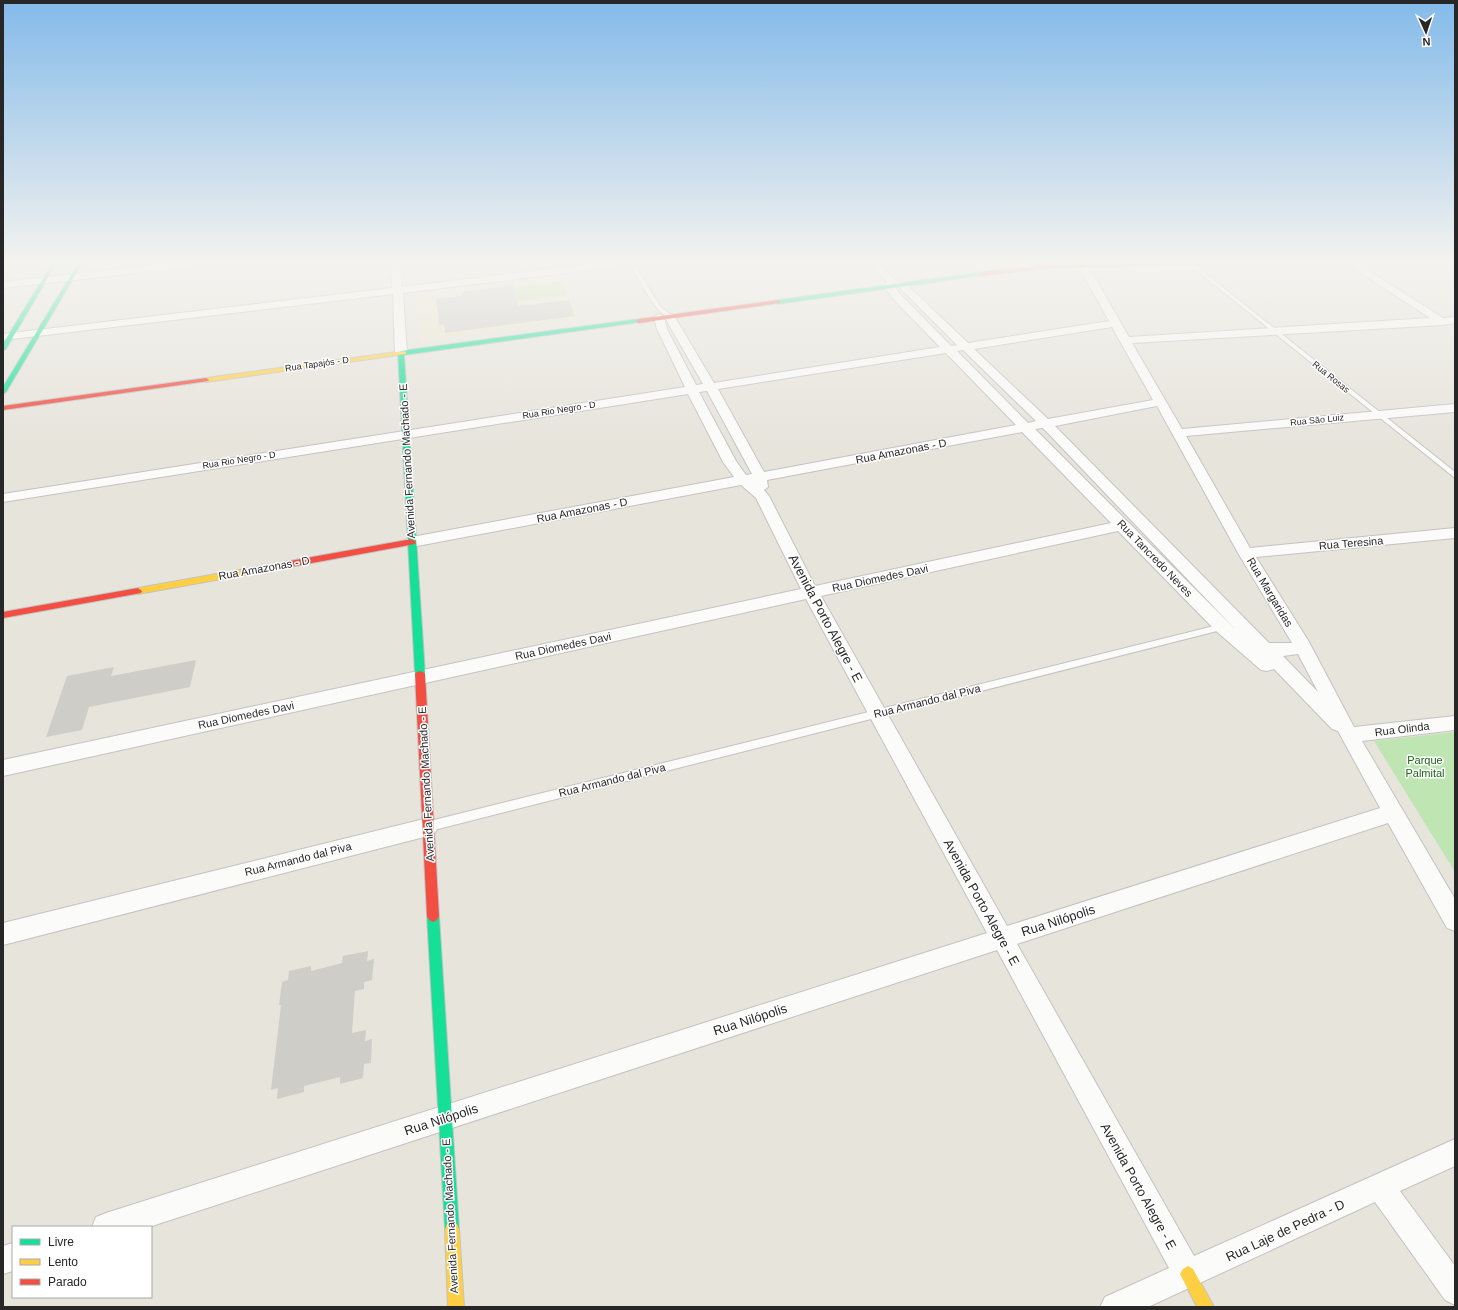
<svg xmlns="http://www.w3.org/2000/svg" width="1458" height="1310" viewBox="0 0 1458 1310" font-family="Helvetica,sans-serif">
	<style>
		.education { fill: #ebe6d0 }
		.green { fill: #bfe5b3 }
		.pitch { fill: #cae9b0 }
		.building { fill: #cfcdc8 }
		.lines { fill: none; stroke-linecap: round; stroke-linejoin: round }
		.lane-casing { stroke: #c4c2c2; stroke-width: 2 }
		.street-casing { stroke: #c4c2c2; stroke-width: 2 }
		.fast-casing { stroke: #c4c2c2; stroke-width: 2 }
		.slow-casing { stroke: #c4c2c2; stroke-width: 2 }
		.jam-casing { stroke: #c4c2c2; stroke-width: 2 }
		.lane { fill: #fbfbfa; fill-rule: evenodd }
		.street { fill: #fbfbfa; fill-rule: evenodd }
		.fast { fill: #16e098; fill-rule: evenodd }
		.slow { fill: #ffcf43; fill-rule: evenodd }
		.jam { fill: #f24e42; fill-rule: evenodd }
		.labels { text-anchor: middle; stroke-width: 3; stroke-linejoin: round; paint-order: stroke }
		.far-street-label { font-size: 9px; fill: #272727; stroke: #fff }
		.street-label { font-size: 11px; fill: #272727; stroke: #fff }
		.park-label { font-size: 11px; fill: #196616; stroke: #fff }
		.near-street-label { font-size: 13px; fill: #272727; stroke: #fff }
	</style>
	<rect width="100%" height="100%" fill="#e7e4dc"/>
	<!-- education -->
	<path class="education" d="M560 275 578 320 420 342 417 293Z"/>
	<!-- green -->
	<path class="green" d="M1455 732V872L1374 741Z"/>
	<!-- pitch -->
	<path class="pitch" d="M562 281 568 295 517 301 513 287Z"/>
	<!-- building -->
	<path class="building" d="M513 285 518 306 569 300 575 316 445 333 444 324 439 325 436 299 462 296V292Z
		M196 660 190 687 89 707 82 730 46 737 67 676 114 667 111 676Z
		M368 951 367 961 374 959 372 980 364 982V989L355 991 352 1033 366 1030 365 1041 372 1039 371 1063 364 1064 363 1078 340 1084V1077L304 1086V1092L277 1099 278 1088 271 1090 281 1005H279L282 982 288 980 289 971 311 966V971L342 963 343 956Z"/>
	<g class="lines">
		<!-- lane casing -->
		<g class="lane-casing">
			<path id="lane" d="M629 262H633L660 306 671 315V317C657 318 636 274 629 262Z
				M1186 262H1191L1455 472V478Z
				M1222 624 1226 627 1225 629 430 831 426 829 425 826 426 823 430 821Z"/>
		</g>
		<!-- street casing -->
		<g class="street-casing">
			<path id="street" d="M181 262H211L206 265 3 288V282Z
				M391 262H401L402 287 606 262H634L629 265 403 293 407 353 401 356 395 353 393 294 3 340V334L392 288Z
				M867 262H877L895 280 905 283 968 343 1109 321 1076 262H1086L1129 337 1430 318 1344 262H1355L1443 318 1455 317V323L1443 325 1132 343 1182 429 1455 404V412L1186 436 1250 548 1455 528V538L1256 557 1309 642 1354 727 1455 716V730L1362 741 1455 899V931L1447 928 1388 823 1017 944 1194 1256 1455 1139V1166L1400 1191 1455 1266V1305L1445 1300 1375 1202 1148 1307H1100L1105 1297 1169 1268 997 950 149 1227H92L96 1217 106 1213 987 933 806 599 3 776V760L801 589 756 498 741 485 412 547 407 545 405 542 407 539 412 537 734 477 723 462 688 394 3 502V494L685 387 657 329 654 317 659 314 664 317 667 329 696 385 703 384 664 316 665 314H673L714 383 940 347 893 299 884 286 887 282ZM894 286 899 287 957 345 951 346 901 295ZM1112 327 1153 400 1048 419 974 349ZM963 350 1036 421 1028 423 957 351ZM946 353 1016 425 764 472 718 389ZM707 391 752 474 746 475 736 461 699 392ZM1157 406 1238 553 1292 643H1269L1055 426ZM1043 428 1236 630 1035 429ZM1022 432 1111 523 815 586 769 496 764 490 768 487 767 480ZM1118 531 1216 631 1261 670 1267 671 1274 669 1332 729 1338 731 1380 808 1007 926 821 596ZM1298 654 1318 692 1283 656Z
				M428 818 435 821 438 827 435 833 428 836 3 945V923Z
				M13 1243V1271L3 1274V1246Z"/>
		</g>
		<!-- fast casing -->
		<g class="fast-casing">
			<path id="fast" d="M53 262H57L6 349 3 351V344Z
				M79 262H83L6 392 3 394V387Z
				M982 272 984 273V275L778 304 775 302 778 300Z
				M639 319 642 321 641 322 404 355 425 674 423 676H417L415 674 398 353 401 351Z
				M433 910 437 912 439 916 459 1229 457 1234 452 1236 447 1234 445 1229 427 916 429 912Z"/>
		</g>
		<!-- slow casing -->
		<g class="slow-casing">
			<path id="slow" d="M404 351 406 352V354L206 382 203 380 206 378Z
				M290 561 294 564 293 566 138 594 134 591 138 588Z
				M452 1222 457 1224 459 1229 464 1307H448L445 1229 447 1224Z
				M1188 1266 1193 1269 1214 1307H1197L1180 1274 1183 1269Z"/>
		</g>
		<!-- jam casing -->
		<g class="jam-casing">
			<path id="jam" d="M1182 262H1265L1263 263 1048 268 982 276 979 274 982 272 1048 264Z
				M778 300 780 301V303L639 323 636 321 639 319Z
				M206 378 209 380 208 381 3 410V406Z
				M412 539 416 542 415 544 290 567 286 564 290 561Z
				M138 588 142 591 141 593 3 618V612Z
				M420 671 423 672 425 674 439 916 437 920 433 922 429 920 427 916 415 674 417 672Z"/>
		</g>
		<!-- lane -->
		<use href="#lane" class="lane"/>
		<!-- street -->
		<use href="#street" class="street"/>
		<!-- fast -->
		<use href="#fast" class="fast"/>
		<!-- slow -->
		<use href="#slow" class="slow"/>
		<!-- jam -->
		<use href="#jam" class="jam"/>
	</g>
	<!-- sky -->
	<linearGradient id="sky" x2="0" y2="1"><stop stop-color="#83baea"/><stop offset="0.59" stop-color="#f4f3ef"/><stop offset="1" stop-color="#f4f3ef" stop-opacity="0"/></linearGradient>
	<rect width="1458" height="445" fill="url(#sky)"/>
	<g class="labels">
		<!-- far-street labels -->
		<g class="far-street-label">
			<text transform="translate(317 364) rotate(-8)" y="3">Rua Tapajós - D</text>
			<text transform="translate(1331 377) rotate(39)" y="3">Rua Rosas</text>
			<text transform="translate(559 410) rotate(-9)" y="3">Rua Rio Negro - D</text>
			<text transform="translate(1317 420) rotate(-6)" y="3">Rua São Luiz</text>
			<text transform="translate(239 460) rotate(-9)" y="3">Rua Rio Negro - D</text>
		</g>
		<!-- street labels -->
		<g class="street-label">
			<text transform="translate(901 451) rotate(-11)" y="4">Rua Amazonas - D</text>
			<text transform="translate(407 461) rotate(-93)" y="4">Avenida Fernando Machado - E</text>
			<text transform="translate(582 510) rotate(-11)" y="4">Rua Amazonas - D</text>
			<text transform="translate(1351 543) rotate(-5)" y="4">Rua Teresina</text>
			<text transform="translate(1155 558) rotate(46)" y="4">Rua Tancredo Neves</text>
			<text transform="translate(264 568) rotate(-10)" y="4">Rua Amazonas - D</text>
			<text transform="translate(880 578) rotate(-12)" y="4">Rua Diomedes Davi</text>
			<text transform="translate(1270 592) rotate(59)" y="4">Rua Margaridas</text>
			<text transform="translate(563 646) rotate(-12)" y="4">Rua Diomedes Davi</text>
			<text transform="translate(927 701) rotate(-14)" y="4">Rua Armando dal Piva</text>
			<text transform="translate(246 715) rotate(-12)" y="4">Rua Diomedes Davi</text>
			<text transform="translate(1402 729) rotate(-7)" y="4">Rua Olinda</text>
			<text transform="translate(612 780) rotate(-14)" y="4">Rua Armando dal Piva</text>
			<text transform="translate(426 784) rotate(-93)" y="4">Avenida Fernando Machado - E</text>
			<text transform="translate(298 859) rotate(-14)" y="4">Rua Armando dal Piva</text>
			<text transform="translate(450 1216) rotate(-93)" y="4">Avenida Fernando Machado - E</text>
		</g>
		<!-- park labels -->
		<g class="park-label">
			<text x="1425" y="764">Parque<tspan x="1425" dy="13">Palmital</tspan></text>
		</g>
		<!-- near-street labels -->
		<g class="near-street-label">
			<text transform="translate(826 618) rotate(62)" y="5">Avenida Porto Alegre - E</text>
			<text transform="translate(982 902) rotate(61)" y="5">Avenida Porto Alegre - E</text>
			<text transform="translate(1058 920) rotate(-18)" y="5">Rua Nilópolis</text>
			<text transform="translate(750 1019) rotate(-18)" y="5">Rua Nilópolis</text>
			<text transform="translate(441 1119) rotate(-18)" y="5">Rua Nilópolis</text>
			<text transform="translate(1139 1186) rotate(61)" y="5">Avenida Porto Alegre - E</text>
			<text transform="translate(1285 1230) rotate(-25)" y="5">Rua Laje de Pedra - D</text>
		</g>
	</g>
	<!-- border -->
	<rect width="1458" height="1310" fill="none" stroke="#272727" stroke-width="8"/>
	<!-- legend -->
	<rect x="12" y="1226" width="140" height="72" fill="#ffffff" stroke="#a9a9a9"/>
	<rect x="20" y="1239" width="20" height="6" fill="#16e098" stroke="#a9a9a9"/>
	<text x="48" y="1246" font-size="12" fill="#272727">Livre</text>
	<rect x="20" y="1259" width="20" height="6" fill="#ffcf43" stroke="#a9a9a9"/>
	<text x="48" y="1266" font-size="12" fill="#272727">Lento</text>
	<rect x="20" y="1279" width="20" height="6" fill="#f24e42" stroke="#a9a9a9"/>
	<text x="48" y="1286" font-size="12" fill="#272727">Parado</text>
	<!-- north arrow -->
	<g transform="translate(1426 32) rotate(177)" stroke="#ffffff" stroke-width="3" paint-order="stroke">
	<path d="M0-3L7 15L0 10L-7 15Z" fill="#272727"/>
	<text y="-6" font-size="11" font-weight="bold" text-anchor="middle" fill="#272727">N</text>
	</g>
</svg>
